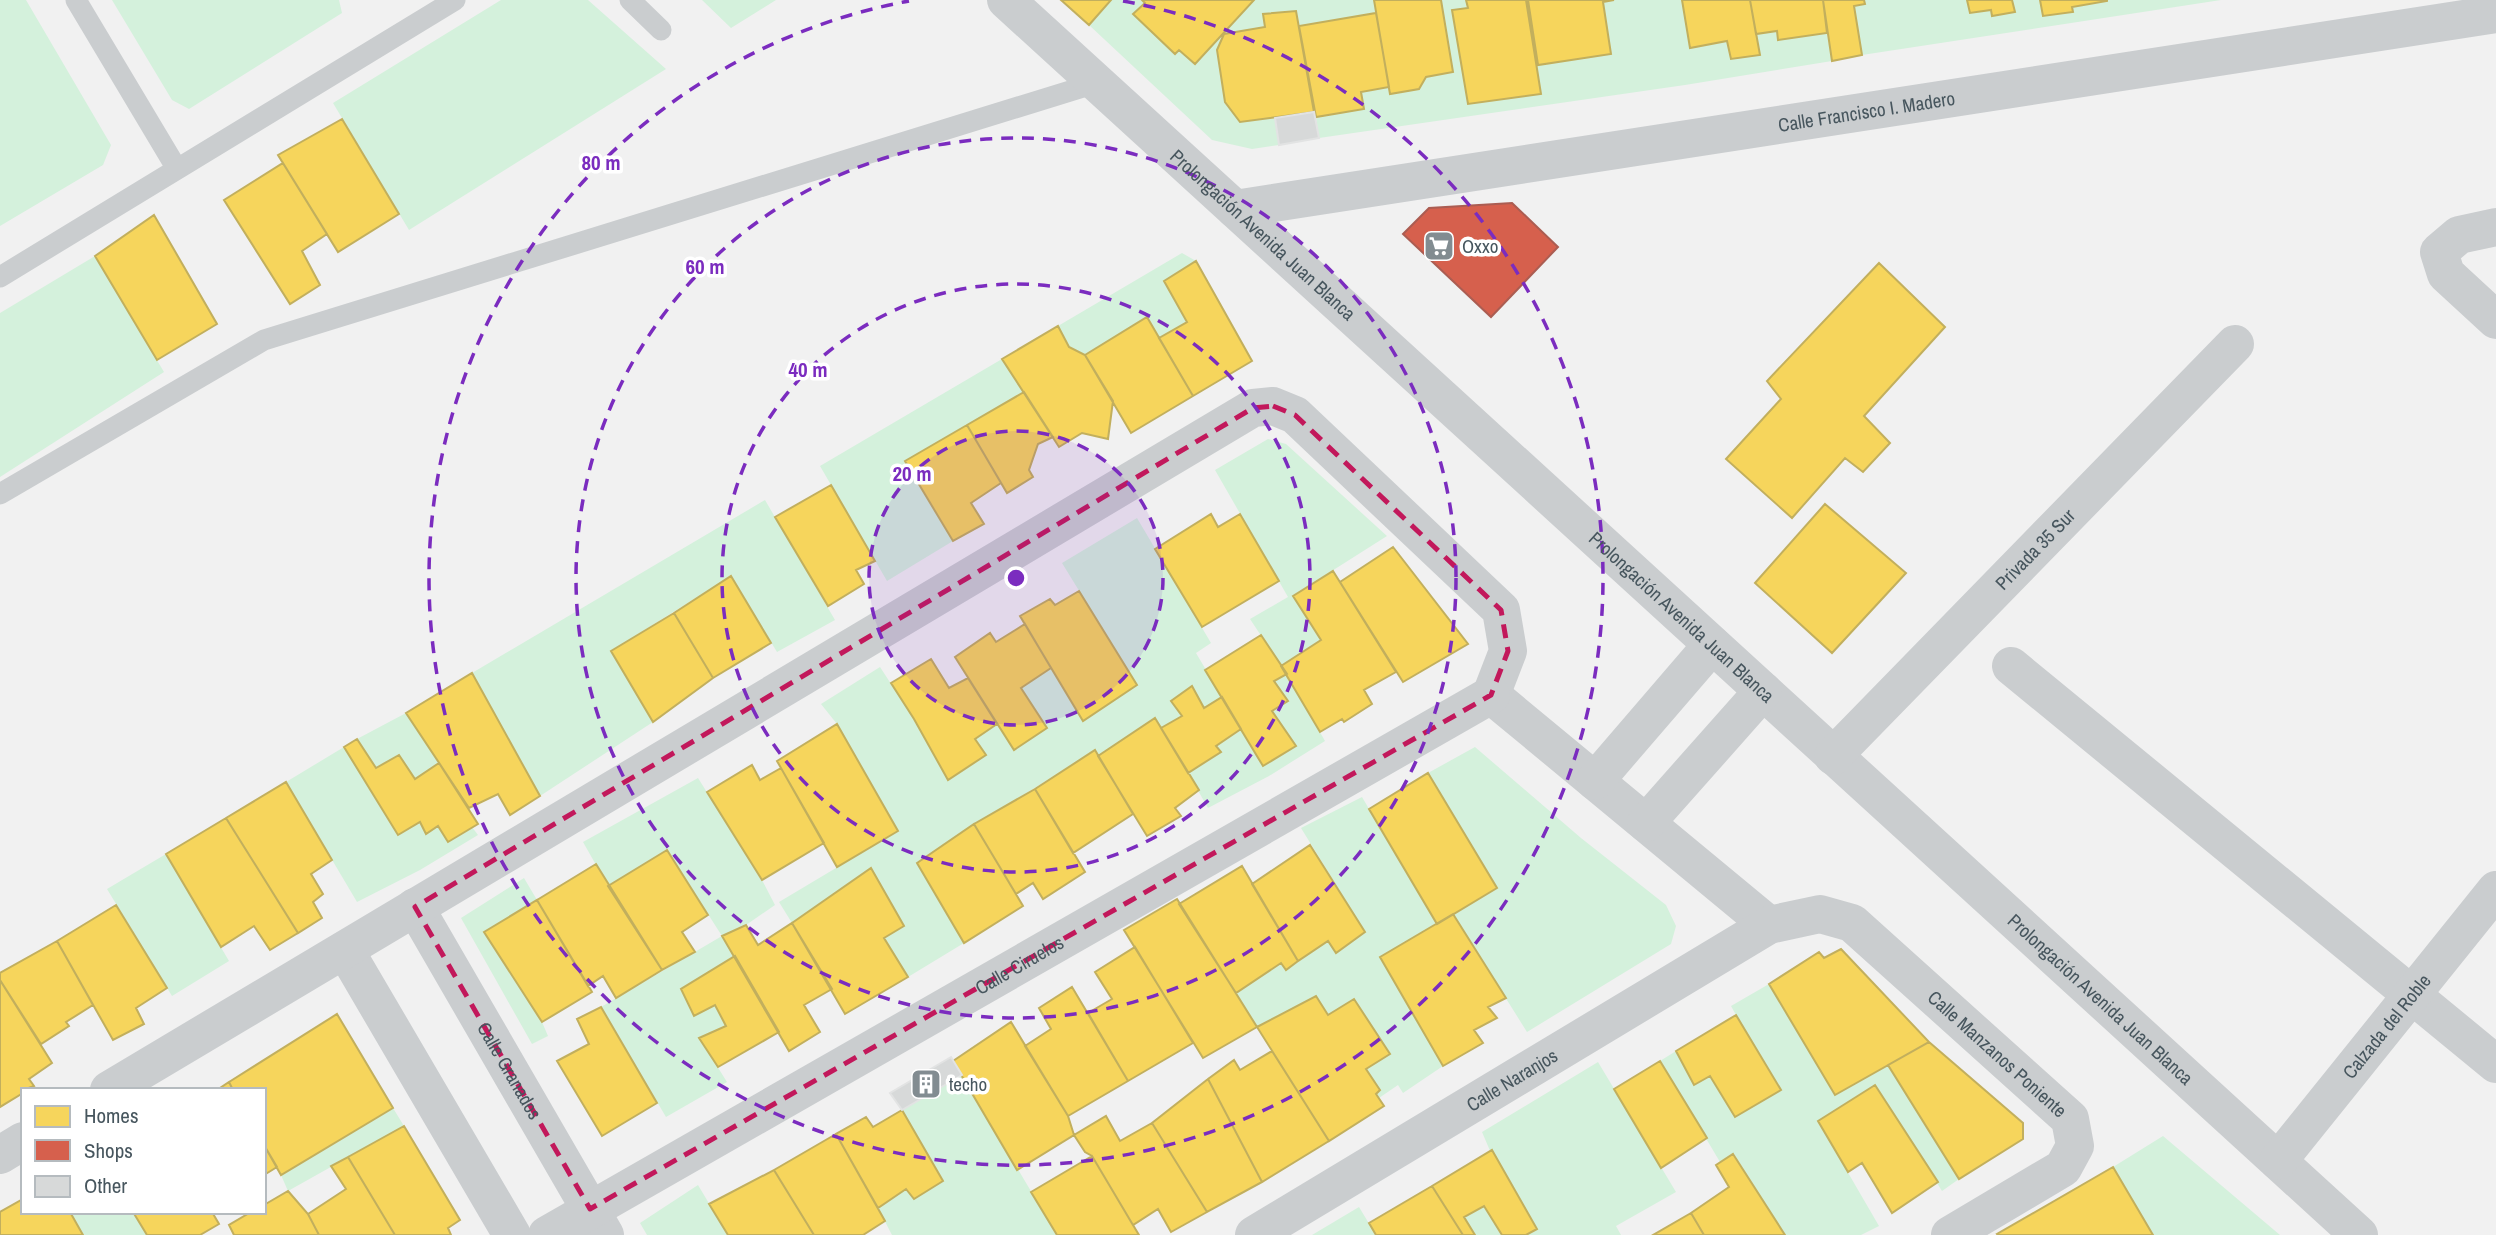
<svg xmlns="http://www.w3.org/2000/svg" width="2496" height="1235" viewBox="0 0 2496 1235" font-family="'Archivo Narrow',sans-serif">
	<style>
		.green { fill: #d4f1dc }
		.homes { fill: #f6d55c; stroke: #c2af5d; stroke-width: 2 }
		.shops { fill: #d6604d; stroke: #ab5d52; stroke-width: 2 }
		.building { fill: #d7d9d9; stroke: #e2e3e3; stroke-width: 2 }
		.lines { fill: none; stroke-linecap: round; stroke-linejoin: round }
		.service { stroke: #cacdcf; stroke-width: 21 }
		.minor { stroke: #cacdcf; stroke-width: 38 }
		.marked { fill: none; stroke: #c2185b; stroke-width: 5; stroke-dasharray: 14 9; stroke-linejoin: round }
		.ring { fill: none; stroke: #7b2cbf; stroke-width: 3.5; stroke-dasharray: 12 9 }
		.labels { text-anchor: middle; stroke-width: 7; stroke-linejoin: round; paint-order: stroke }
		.street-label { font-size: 19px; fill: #47565e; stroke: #fff }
		.poi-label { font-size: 19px; fill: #47565e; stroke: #fff; text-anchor: start }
		.centre { fill: #7b2cbf; stroke: #fff; stroke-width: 3.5 }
		.ring-label { font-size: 21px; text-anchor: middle; font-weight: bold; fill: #7b2cbf; stroke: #fff; stroke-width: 7; stroke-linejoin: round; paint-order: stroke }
	</style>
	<rect width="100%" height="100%" fill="#f1f1f1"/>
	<!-- green -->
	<path class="green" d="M0 0H26L111 145 103 165 0 226Z
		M112 0H339L342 13 189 109 172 100Z
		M501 0H588L666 69 409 230 333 103Z
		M702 0H776L731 28Z
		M1111 0H1142L1145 3 1133 14 1175 54 1179 50 1195 64 1254 0H1374L1376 13 1299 26 1296 11 1264 14 1265 27 1224 34 1217 50 1225 103 1240 122 1275 118 1279 145 1252 149 1212 140 1089 25Z
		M1441 0H1682L1690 48 1727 41 1731 59 1759 55 1756 34 1777 31 1779 40 1827 33 1832 61 1685 85 1319 138 1316 117 1364 109 1361 92 1389 87 1419 89 1426 77Z
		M1864 0H1967L1970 13 1991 10 1992 16 2014 12 2012 0H2040L2043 16 2073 12 2072 7 2107 0H2221L1862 55 1854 6 1864 4Z
		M1182 253 1196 261 1164 281 1187 322 1159 338 1146 317 1085 355 1069 347 1058 326Z
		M95 256 164 372 0 477V313Z
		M1002 359 1024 392 905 461 953 541 887 581 820 466Z
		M1268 439 1286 444 1387 536 1294 595 1321 640 1281 666 1250 619 1288 597 1215 470Z
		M765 500 835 620 777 652 731 576 611 651 653 722 540 796 472 673Z
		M1137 518 1211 643 1196 653 1222 697 1204 708 1191 686 1171 701 1182 716 1161 728 1154 718 1098 756 1094 750C1036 789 975 823 917 862L964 943 908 977 884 938 904 925 871 869 792 923 779 902 898 831 837 724 821 704 880 667 914 719 948 780 986 755 975 739 997 724 1014 750 1046 728 1021 688 1051 668 1083 720 1137 685 1062 563Z
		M1287 674 1325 741 1269 776 1208 808 1188 773 1220 752 1216 746 1287 701 1274 681Z
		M406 713 439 763 415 779 399 755 376 768 357 739Z
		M344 747 398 834 420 822 426 834 438 826 448 841 472 827 478 835 420 870 357 902 286 782Z
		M1475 747 1581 838 1666 905 1676 926 1671 944 1527 1032 1453 914 1497 888 1428 773Z
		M698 778 762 880 775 905 746 925 722 936 735 956 682 989 693 1015 715 1005 726 1026 700 1039 727 1082 666 1117 601 1007 722 936 667 850 608 886 583 842Z
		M1362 797 1437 924 1380 957 1443 1066 1403 1093 1398 1085 1379 1098 1376 1094 1380 1090 1366 1069 1389 1054 1354 999 1328 1015 1316 996 1257 1027 1236 993 1281 963 1286 970 1328 941 1336 952 1365 932 1301 828Z
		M166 854 229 961 172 996 107 889Z
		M524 878 537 900 484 932 542 1022 548 1036 532 1044 461 918Z
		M1769 984 1835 1094 1888 1065 1959 1179 1942 1191 1875 1085 1818 1121 1879 1226 1861 1235H1785L1734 1154 1720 1162 1660 1061 1676 1051 1694 1085 1710 1076 1736 1015 1731 1006Z
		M1598 1062 1676 1192 1616 1226 1621 1235H1526L1482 1132Z
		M962 1075 1057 1235H892L878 1208 906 1189 914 1199 943 1181 902 1110Z
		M393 1108 404 1126 288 1191 281 1175Z
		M2163 1136 2280 1235H2153L2113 1167Z
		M698 1185 728 1235H647L640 1223Z
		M1484 1206 1502 1235H1475L1464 1217Z
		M1359 1207 1376 1235H1312Z
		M70 1212H133L147 1235H83Z"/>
	<!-- homes -->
	<path class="homes" d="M1061 0H1111L1089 25Z
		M1142 0H1254L1195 64 1179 50 1175 54 1133 14 1145 3Z
		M1374 0H1441L1453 72 1426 77 1419 89 1390 94Z
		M1466 0H1526L1541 94 1468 104 1452 10 1468 8Z
		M1528 0H1614L1603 2 1611 54 1538 65Z
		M1682 0H1750L1760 55 1731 59 1727 41 1690 48Z
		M1750 0H1823L1827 33 1778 40 1777 31 1756 34Z
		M1823 0H1864L1865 4 1854 6 1862 55 1832 61Z
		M1967 0H2012L2015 12 1992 16 1991 10 1970 13Z
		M2040 0H2107V1L2072 7 2073 12 2043 16Z
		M1296 11 1314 112 1240 122 1225 102 1217 50 1224 34 1265 27 1263 14Z
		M1376 13 1389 87 1361 92 1364 109 1316 117 1299 26Z
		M342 119 399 214 338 252 278 155Z
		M283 163 327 234 302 251 320 285 290 304 224 200Z
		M154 215 217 324 157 360 95 256Z
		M1196 261 1252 361 1193 396 1159 338 1187 322 1164 281Z
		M1879 263 1945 327 1864 416 1890 443 1863 472 1845 458 1792 518 1726 459 1781 399 1767 381Z
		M1147 317 1193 396 1131 433 1085 355Z
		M1058 326 1069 347 1085 355 1113 401 1108 439 1082 433 1059 447 1002 359Z
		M1024 392 1053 437 1038 444 1029 470 1033 477 1007 493 967 425Z
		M967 425 1001 483 971 503 984 524 953 541 905 461Z
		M831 485 875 561 856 570 864 584 828 606 775 517Z
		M1825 504 1906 573 1832 653 1755 583Z
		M1211 514 1218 527 1240 514 1279 581 1202 627 1155 549Z
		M1393 547 1468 644 1403 682 1340 582Z
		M1333 571 1396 672 1364 690 1372 704 1344 722 1342 719 1320 732 1281 666 1321 640 1293 596Z
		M731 576 771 643 713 678 674 613Z
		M1079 591 1137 685 1083 721 1020 616 1050 599 1055 605Z
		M674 613 713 678 653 722 611 651Z
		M1025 624 1051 668 1021 688 1047 728 1014 750 955 657 990 633 996 642Z
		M1261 635 1287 674 1274 681 1288 701 1272 711 1296 746 1263 766 1205 670Z
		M931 659 949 688 968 678 997 724 975 739 986 755 948 780 914 719 891 683Z
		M472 673 540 796 510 815 498 794 469 808 406 713Z
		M1192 686 1204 708 1222 697 1241 729 1216 746 1221 752 1188 773 1161 728 1182 716 1171 701Z
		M1155 718 1199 790 1175 808 1181 816 1147 836 1098 756Z
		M837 724 898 831 837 867 777 761Z
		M357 739 376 768 399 755 415 779 439 763 478 824 448 842 438 826 426 834 420 822 398 835 344 747Z
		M1095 750 1133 814 1073 853 1035 789Z
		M752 765 760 780 781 768 824 843 762 880 707 792Z
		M1428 773 1497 888 1437 924 1369 809Z
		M286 782 332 860 311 874 323 894 313 902 322 918 298 933 226 818Z
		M1035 789 1085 872 1043 899 1033 883 1016 894 974 824Z
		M226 818 298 933 270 950 254 926 221 947 166 854Z
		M974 824 1023 906 964 943 917 863Z
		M1310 845 1365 932 1336 953 1328 941 1298 961 1252 884Z
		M667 850 708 915 682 932 695 952 662 970 608 886Z
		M596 864 662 970 616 998 603 976 588 986 537 900Z
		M1242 866 1298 961 1286 970 1281 963 1236 993 1179 904Z
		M871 868 904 926 884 938 908 977 845 1014 792 923Z
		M1177 899 1257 1027 1203 1058 1124 930Z
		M537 900 592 992 542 1022 484 932Z
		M116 905 167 988 136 1008 144 1024 113 1040 57 941Z
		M1453 914 1506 998 1488 1007 1497 1018 1474 1030 1483 1043 1443 1066 1380 957Z
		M792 923 832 989 804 1005 820 1032 789 1051 722 936 746 925 758 945Z
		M57 941 93 1005 66 1022 69 1026 41 1044 0 980V973Z
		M1135 947 1193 1043 1128 1081 1088 1013 1112 999 1095 972Z
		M1841 949 1929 1042 1835 1095 1769 984 1819 952 1824 958Z
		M735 956 779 1032 718 1067 699 1038 726 1026 715 1005 694 1016 681 989Z
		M0 980 52 1063 29 1079 34 1086 23 1090V1093L0 1107Z
		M1072 987 1128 1081 1068 1116 1025 1046 1051 1029 1039 1008Z
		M1316 996 1328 1015 1354 999 1390 1054 1366 1069 1380 1090 1376 1094 1384 1106 1329 1141 1257 1027Z
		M601 1007 657 1103 602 1136 557 1061 589 1044 577 1019Z
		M337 1014 393 1108 281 1175 264 1145V1090H233L229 1082Z
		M1736 1015 1781 1090 1735 1117 1710 1076 1694 1085 1676 1051Z
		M1011 1022 1068 1116 1074 1135 1017 1170 953 1061Z
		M1929 1042 2023 1123V1139L1959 1179 1888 1065Z
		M1272 1051 1329 1141 1262 1182 1208 1079 1234 1060 1240 1070Z
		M1660 1061 1707 1138 1661 1168 1614 1089Z
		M1208 1079 1262 1182 1207 1212 1152 1123Z
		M229 1082 233 1090H217Z
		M1875 1085 1938 1182 1892 1213 1862 1163 1848 1172 1818 1121Z
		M902 1110 943 1181 914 1199 906 1189 878 1208 836 1134 866 1117 873 1127Z
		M1106 1116 1120 1141 1152 1123 1207 1212 1171 1232 1158 1209 1133 1225 1092 1156 1085 1152 1074 1135Z
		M404 1126 460 1220 448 1228 451 1235H395L348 1157Z
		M836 1134 885 1221 863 1235H814L774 1170Z
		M264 1145 277 1167 264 1175Z
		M1492 1150 1537 1229 1526 1235H1502L1484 1206 1464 1217 1475 1235H1463L1432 1186Z
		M1733 1154 1785 1235H1704L1691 1213 1729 1187 1716 1165Z
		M1092 1156 1133 1225 1139 1235H1057L1031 1192Z
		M348 1157 395 1235H319L308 1214 346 1189 331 1166Z
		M2113 1167 2153 1235H1998L1997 1234Z
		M774 1170 814 1235H728L709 1204Z
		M1432 1186 1463 1235H1376L1369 1223Z
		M288 1191 308 1214 319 1235H234L229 1225 251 1212H264V1205Z
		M23 1199V1212H70L83 1235H0V1212Z
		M133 1212H212L219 1224 200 1235H147Z
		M1691 1213 1704 1235H1653Z"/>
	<!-- shops -->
	<path class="shops" d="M1512 203 1558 247 1491 317 1403 234 1429 208Z"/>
	<!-- building -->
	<path class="building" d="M1314 112 1319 138 1279 145 1275 118Z
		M951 1057 962 1075 902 1110 890 1093Z"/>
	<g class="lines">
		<!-- service -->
		<path class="service" d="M76 0 177 169
			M630 0 661 30
			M0 277 455 0
			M0 494 264 340 1096 83"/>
		<!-- minor -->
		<g class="minor">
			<path id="s1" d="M1006 0 2359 1235"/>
			<path id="s2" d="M1235 209 2496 14"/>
			<path d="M2496 227 2459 235 2439 252 2446 274 2496 320"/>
			<path d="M2011 666 2496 1064"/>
			<path d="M1491 695 1769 925"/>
			<path id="s3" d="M1833 756 2235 344"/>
			<path d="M1595 781 1712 645"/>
			<path d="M1646 823 1763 691"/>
			<path id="s4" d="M415 907 605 1235"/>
			<path d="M345 950 512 1235"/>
			<path d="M109 1090 1253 408 1273 406 1295 415 1501 610 1508 651 1491 695"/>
			<path d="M0 1155 23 1141"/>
			<path id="s5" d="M2278 1161 2496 890"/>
			<path id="s6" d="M547 1235 1491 695"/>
			<path id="s7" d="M1254 1235 1769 925 1820 914 1852 923 2070 1119 2075 1146 2063 1168 1950 1235"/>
		</g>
	</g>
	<!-- marked area -->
	<path class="marked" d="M1273 406 1295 415 1501 610 1508 651 1491 695 590 1209 415 907 1253 408Z"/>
	<!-- distance rings -->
	<circle cx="1016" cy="578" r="147" fill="#7b2cbf" fill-opacity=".12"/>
	<g class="ring">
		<circle cx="1016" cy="578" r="147"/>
		<circle cx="1016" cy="578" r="294"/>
		<circle cx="1016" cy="578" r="440"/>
		<path d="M1123 1A587 587 0 1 1 909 1"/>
	</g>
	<!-- icons -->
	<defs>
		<g id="supermarket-square" transform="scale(1.575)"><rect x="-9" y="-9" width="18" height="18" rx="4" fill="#828c91" stroke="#fff"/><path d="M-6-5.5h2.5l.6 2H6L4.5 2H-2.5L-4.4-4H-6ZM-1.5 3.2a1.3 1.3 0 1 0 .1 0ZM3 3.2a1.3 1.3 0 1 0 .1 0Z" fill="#fff"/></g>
		<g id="building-square" transform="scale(1.575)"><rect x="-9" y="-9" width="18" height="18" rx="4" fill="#828c91" stroke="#fff"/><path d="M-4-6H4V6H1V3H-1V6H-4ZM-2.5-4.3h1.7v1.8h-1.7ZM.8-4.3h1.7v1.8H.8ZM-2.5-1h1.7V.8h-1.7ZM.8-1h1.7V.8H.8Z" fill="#fff"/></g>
	</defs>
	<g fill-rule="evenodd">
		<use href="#supermarket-square" x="1439" y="246"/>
		<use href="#building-square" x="926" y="1084"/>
	</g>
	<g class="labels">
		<!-- street labels -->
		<g class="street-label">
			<text dy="7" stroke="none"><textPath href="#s2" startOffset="639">Calle Francisco I. Madero</textPath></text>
			<text dy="7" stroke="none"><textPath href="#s1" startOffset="348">Prolongación Avenida Juan Blanca</textPath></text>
			<text dy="7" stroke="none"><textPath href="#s3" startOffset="289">Privada 35 Sur</textPath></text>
			<text dy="7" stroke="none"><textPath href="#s1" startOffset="915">Prolongación Avenida Juan Blanca</textPath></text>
			<text dy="7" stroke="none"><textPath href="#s6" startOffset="544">Calle Ciruelos</textPath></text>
			<text dy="7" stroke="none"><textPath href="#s1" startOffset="1482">Prolongación Avenida Juan Blanca</textPath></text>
			<text dy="7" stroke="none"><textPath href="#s5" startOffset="173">Calzada del Roble</textPath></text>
			<text dy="7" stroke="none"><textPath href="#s7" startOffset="882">Calle Manzanos Poniente</textPath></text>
			<text dy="7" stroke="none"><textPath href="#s4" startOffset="189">Calle Granados</textPath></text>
			<text dy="7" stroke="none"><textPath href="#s7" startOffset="301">Calle Naranjos</textPath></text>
		</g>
		<!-- poi labels -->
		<g class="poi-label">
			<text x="1462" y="253">Oxxo</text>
			<text x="949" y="1091">techo</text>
		</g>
	</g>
	<circle cx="1016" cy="578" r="10" class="centre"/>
	<g class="ring-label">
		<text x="601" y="170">80 m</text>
		<text x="705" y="274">60 m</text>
		<text x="808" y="377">40 m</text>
		<text x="912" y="481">20 m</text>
	</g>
	<!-- legend -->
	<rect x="21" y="1088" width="245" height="126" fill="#ffffff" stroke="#b5bbbf" stroke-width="2"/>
	<rect x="35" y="1106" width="35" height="21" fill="#f6d55c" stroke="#b5bbbf" stroke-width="2"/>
	<text x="84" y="1123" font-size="21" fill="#47565e">Homes</text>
	<rect x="35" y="1140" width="35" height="21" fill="#d6604d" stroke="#b5bbbf" stroke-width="2"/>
	<text x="84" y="1158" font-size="21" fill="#47565e">Shops</text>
	<rect x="35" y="1176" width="35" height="21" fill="#d7d9d9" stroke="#b5bbbf" stroke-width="2"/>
	<text x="84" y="1193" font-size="21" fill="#47565e">Other</text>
</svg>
